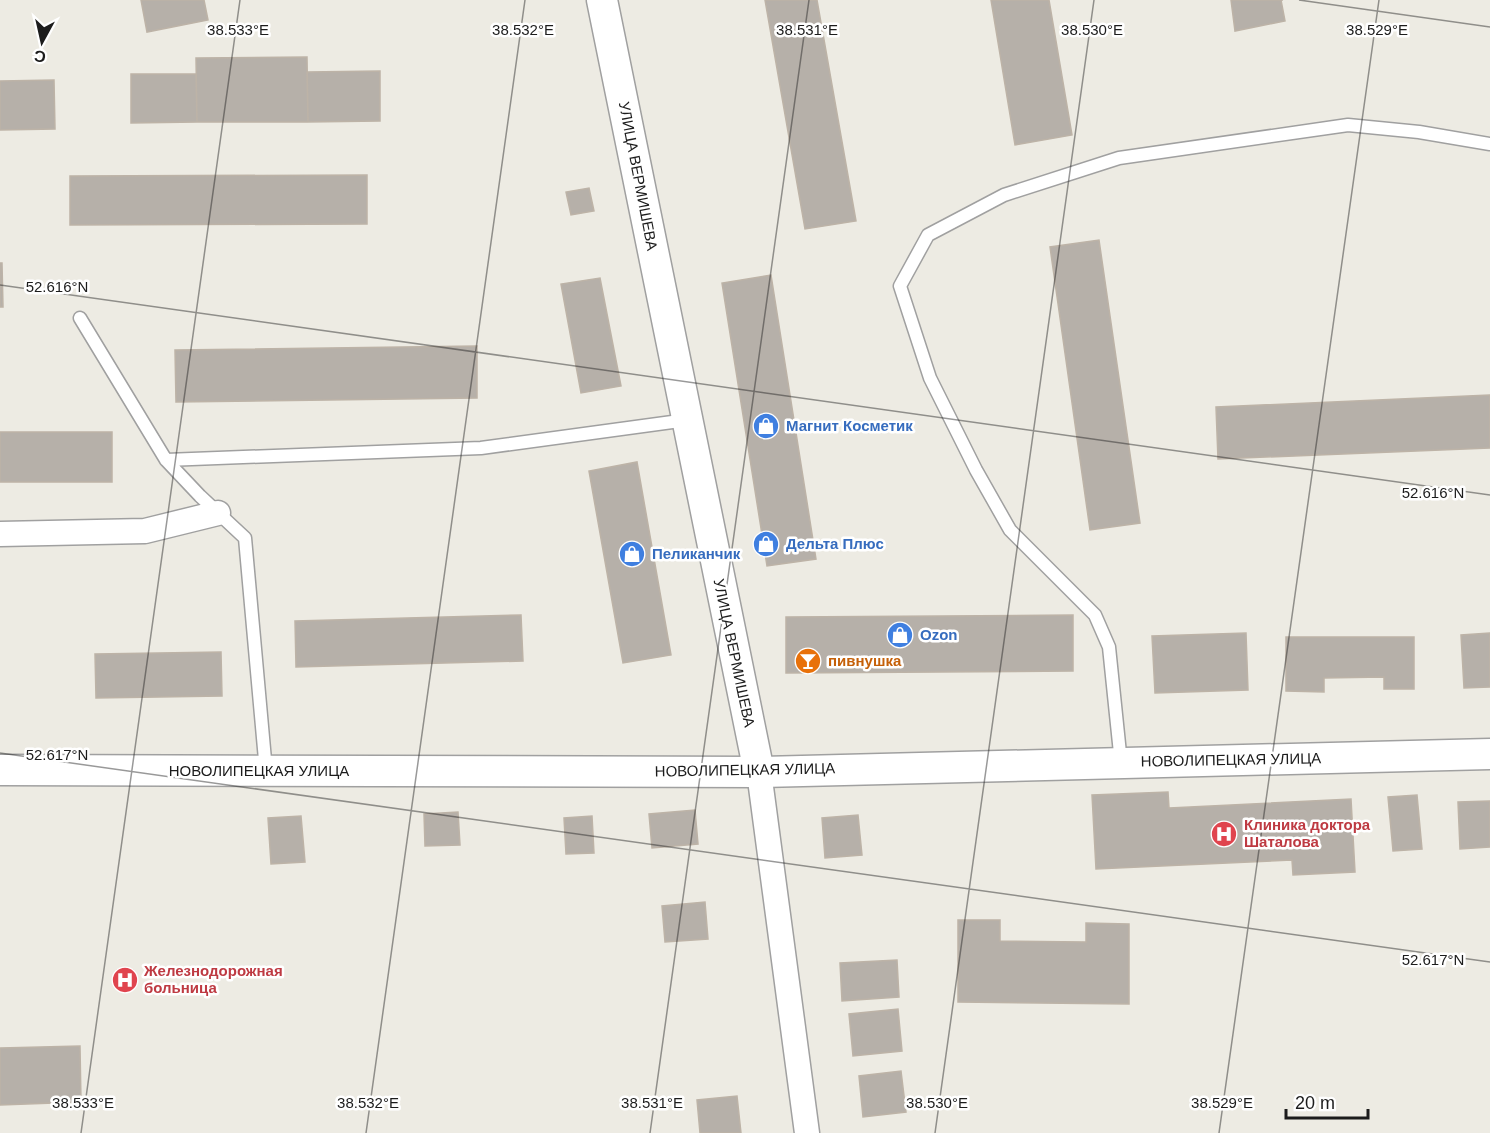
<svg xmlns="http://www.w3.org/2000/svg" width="1490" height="1133" viewBox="0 0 1490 1133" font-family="Helvetica,sans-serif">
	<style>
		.building { fill: #b6b0a9; stroke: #bdb3a7; stroke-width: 1.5 }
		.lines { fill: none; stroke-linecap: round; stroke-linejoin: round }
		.service-casing { stroke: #a0a0a0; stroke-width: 15 }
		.minor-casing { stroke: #a0a0a0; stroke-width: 27 }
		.tertiary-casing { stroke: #a0a0a0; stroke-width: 33 }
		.service { stroke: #fff; stroke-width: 12 }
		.minor { stroke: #fff; stroke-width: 24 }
		.tertiary { stroke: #fff; stroke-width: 30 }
		.ticks { fill: none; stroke: #1c1c1c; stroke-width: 1.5; stroke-opacity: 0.45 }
		.labels { text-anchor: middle; stroke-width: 5; stroke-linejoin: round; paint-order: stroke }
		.street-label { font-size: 15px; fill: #1c1c1c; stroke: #fff }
		.shop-label { font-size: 15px; font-weight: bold; fill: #366cbe; stroke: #fff; text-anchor: start }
		.food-label { font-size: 15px; font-weight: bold; fill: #c56008; stroke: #fff; text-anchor: start }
		.health-label { font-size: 15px; font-weight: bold; fill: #be3a42; stroke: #fff; text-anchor: start }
		.ticks-label { font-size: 15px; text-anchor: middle; fill: #1c1c1c; stroke: #fff; stroke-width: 5; stroke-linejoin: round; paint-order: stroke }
	</style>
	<rect width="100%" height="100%" fill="#edebe3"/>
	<!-- building -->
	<path class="building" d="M141 0H204L208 20 147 32Z
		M765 0H817L856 221 805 229Z
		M991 0H1049L1072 135 1015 145Z
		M1231 0H1283H1281L1285 21 1235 31Z
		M307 57 308 122H197L196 58Z
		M380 71V121L308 122 307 72Z
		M131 74H196L197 122 131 123Z
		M54 80 55 129 0 130V81Z
		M367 175V224L70 225V176Z
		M589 188 594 211 571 215 566 192Z
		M1099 240 1140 523 1090 530 1050 247Z
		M0 263H2L3 307H0Z
		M771 275 816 559 767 566 722 283Z
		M600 278 621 386 581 393 561 284Z
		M477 346V398L176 402 175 350Z
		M1490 395V448L1218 459 1216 407Z
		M0 432H112V482H0Z
		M637 462 671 655 623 663 589 471Z
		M521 615 523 661 296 667 295 621Z
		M1073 615V671L786 673V617Z
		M1246 633 1248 690 1155 693 1152 636Z
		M1490 633V687L1464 688 1461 635Z
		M1286 637H1414V689H1384V677L1324 678V692L1286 691Z
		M221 652 222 696 96 698 95 654Z
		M1168 792 1169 808 1351 799 1355 872 1293 875 1292 860 1096 869 1092 795Z
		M1417 795 1422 849 1393 851 1388 797Z
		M1490 801V847L1460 849 1458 802Z
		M695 810 698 844 652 848 649 814Z
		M458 812 460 845 425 846 424 814Z
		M858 815 862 855 825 858 822 818Z
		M301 816 305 862 271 864 268 818Z
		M592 816 594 853 566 854 564 818Z
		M705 902 708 939 665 942 662 906Z
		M958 920H1000V941L1086 942V923L1129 924V1004L958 1002Z
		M897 960 899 997 842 1001 840 963Z
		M898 1009 902 1051 853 1056 849 1014Z
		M80 1046 81 1102 0 1105V1048Z
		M901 1071 906 1112 863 1117 859 1076Z
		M737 1096 741 1133H700L697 1100Z"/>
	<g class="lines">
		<!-- service casing -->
		<g class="service-casing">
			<path id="service" d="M80 318 166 460 200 496 245 538 266 771
				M166 460 481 448 687 420
				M1121 763 1109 647 1095 615 1010 530 976 470 930 378 900 286 928 235 1004 195 1119 158 1348 125 1419 132 1490 144"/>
		</g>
		<!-- minor casing -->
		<g class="minor-casing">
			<path id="minor" d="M0 534 145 531 218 513
				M759 772 807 1133"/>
		</g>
		<!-- tertiary casing -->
		<g class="tertiary-casing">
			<path id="tertiary" d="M602 0 759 772
				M0 770 759 772 1490 754"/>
		</g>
		<!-- service -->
		<use href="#service" class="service"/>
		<!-- minor -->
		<use href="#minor" class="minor"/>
		<!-- tertiary -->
		<use href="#tertiary" class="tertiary"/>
	</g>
	<!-- ticks -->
	<path class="ticks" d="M1299 0 1490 27M0 285 1490 495M0 753 1490 962M81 1133 240 0M366 1133 525 0M650 1133 809 0M935 1133 1094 0M1219 1133 1379 0"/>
	<!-- icons -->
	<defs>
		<g id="shop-disc" transform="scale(1.35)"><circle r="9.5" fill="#3f7fe0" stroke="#fff"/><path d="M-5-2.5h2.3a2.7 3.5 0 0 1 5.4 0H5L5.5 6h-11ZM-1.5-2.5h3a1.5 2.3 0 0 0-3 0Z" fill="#fff"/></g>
		<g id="bar-disc" transform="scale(1.35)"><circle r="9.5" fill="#e8710a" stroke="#fff"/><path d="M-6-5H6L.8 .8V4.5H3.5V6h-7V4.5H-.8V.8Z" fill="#fff"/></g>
		<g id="hospital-disc" transform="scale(1.35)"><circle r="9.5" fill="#e0444e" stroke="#fff"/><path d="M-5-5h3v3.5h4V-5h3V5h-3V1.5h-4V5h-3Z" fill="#fff"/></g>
	</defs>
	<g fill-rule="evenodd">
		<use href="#shop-disc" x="766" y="426"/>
		<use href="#shop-disc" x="766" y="544"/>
		<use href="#shop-disc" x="632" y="554"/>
		<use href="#shop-disc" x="900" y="635"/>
		<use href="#bar-disc" x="808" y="661"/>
		<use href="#hospital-disc" x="1224" y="834"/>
		<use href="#hospital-disc" x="125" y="980"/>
	</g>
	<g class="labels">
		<!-- street labels -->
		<g class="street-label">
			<text transform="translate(638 176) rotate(79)" y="5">УЛИЦА ВЕРМИШЕВА</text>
			<text transform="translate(734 653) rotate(78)" y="5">УЛИЦА ВЕРМИШЕВА</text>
			<text transform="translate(1231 760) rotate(-1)" y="5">НОВОЛИПЕЦКАЯ УЛИЦА</text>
			<text transform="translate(745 770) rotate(-1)" y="5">НОВОЛИПЕЦКАЯ УЛИЦА</text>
			<text x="259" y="776">НОВОЛИПЕЦКАЯ УЛИЦА</text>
		</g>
		<!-- shop labels -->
		<g class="shop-label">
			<text x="786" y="431">Магнит Косметик</text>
			<text x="786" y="549">Дельта Плюс</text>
			<text x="652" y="559">Пеликанчик</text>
			<text x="920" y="640">Ozon</text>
		</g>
		<!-- food labels -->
		<g class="food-label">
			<text x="828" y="666">пивнушка</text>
		</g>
		<!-- health labels -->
		<g class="health-label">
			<text x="1244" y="830">Клиника доктора<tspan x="1244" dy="17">Шаталова</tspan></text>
			<text x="144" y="976">Железнодорожная<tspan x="144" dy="17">больница</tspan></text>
		</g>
	</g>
	<g class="ticks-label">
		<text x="238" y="35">38.533°E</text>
		<text x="523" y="35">38.532°E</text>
		<text x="807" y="35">38.531°E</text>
		<text x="1092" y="35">38.530°E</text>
		<text x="1377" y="35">38.529°E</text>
		<text x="57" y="292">52.616°N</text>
		<text x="1433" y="498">52.616°N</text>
		<text x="57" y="760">52.617°N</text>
		<text x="1433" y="965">52.617°N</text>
		<text x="83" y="1108">38.533°E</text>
		<text x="368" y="1108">38.532°E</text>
		<text x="652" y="1108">38.531°E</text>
		<text x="937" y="1108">38.530°E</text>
		<text x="1222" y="1108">38.529°E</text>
	</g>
	<!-- north arrow -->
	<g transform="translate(42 42) rotate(188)" stroke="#ffffff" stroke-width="4.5" paint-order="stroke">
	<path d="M0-4.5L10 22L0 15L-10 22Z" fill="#1c1c1c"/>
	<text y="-9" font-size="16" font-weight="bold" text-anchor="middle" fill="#1c1c1c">С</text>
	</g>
	<!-- scale -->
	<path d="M1286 1109v9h82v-9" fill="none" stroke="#1c1c1c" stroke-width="3"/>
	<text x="1295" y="1109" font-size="18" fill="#1c1c1c" stroke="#ffffff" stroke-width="4.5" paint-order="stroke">20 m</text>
</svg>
